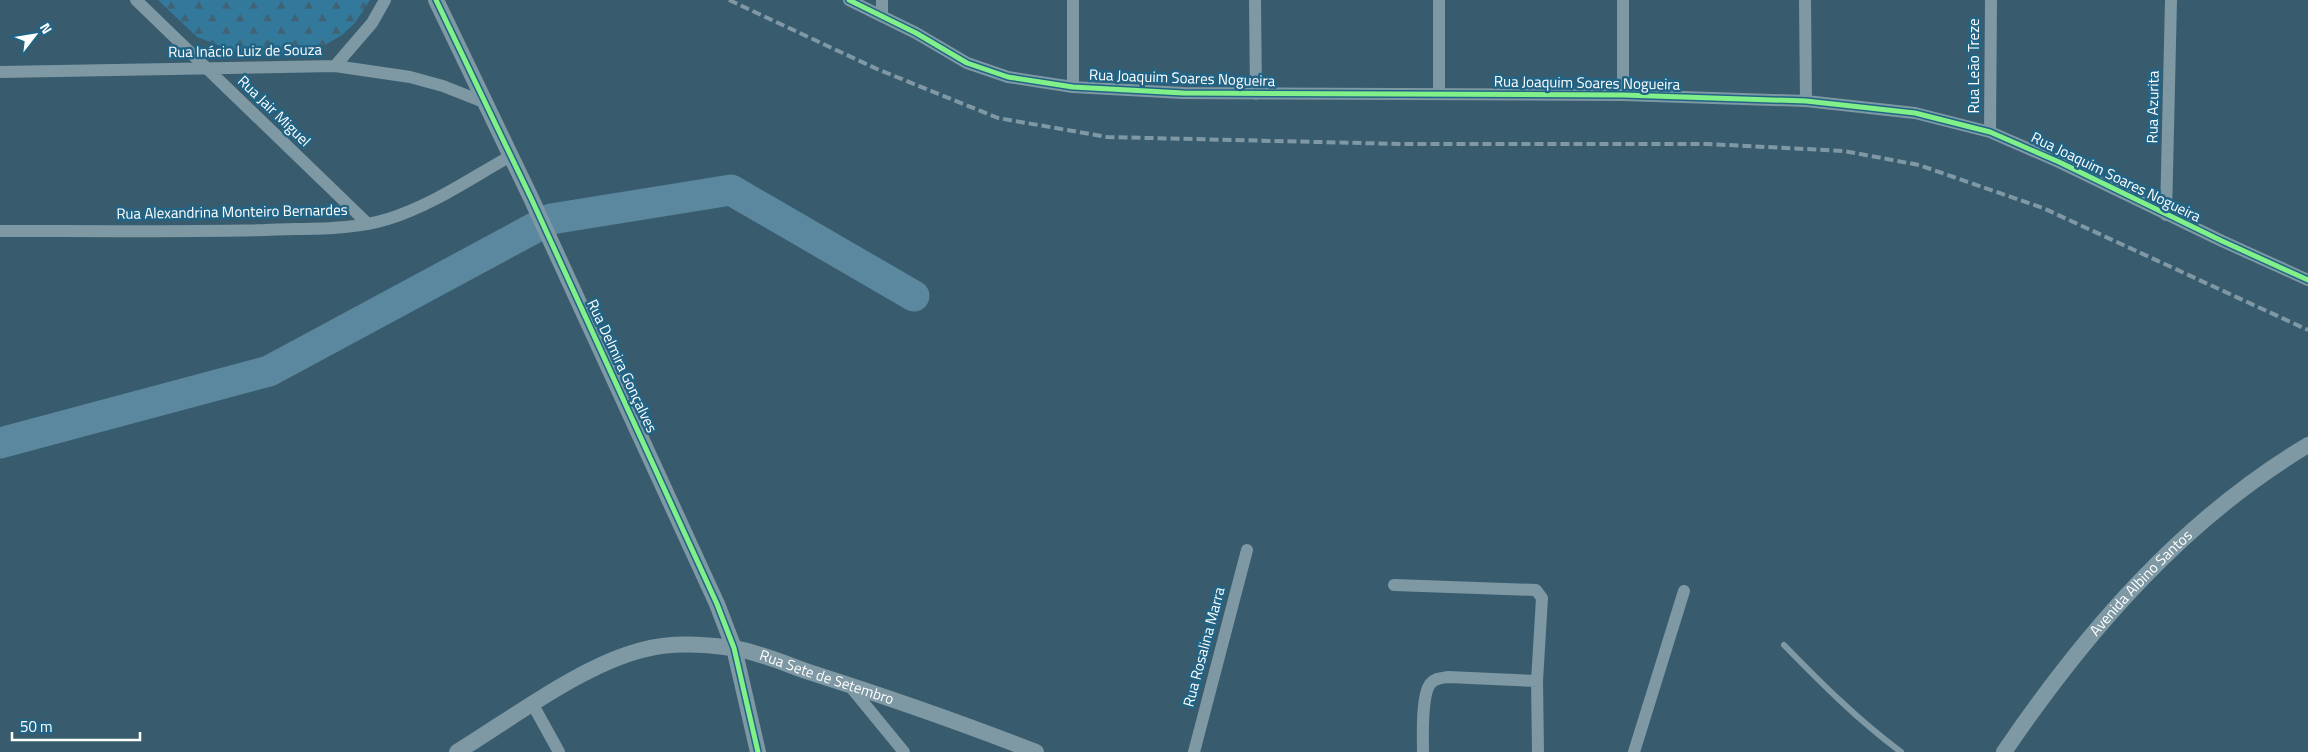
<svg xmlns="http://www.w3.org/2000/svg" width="2308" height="752" viewBox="0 0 2308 752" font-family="'Titillium Web',sans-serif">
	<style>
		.forest { fill: url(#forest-firs) }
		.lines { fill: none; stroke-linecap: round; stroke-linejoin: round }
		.river { stroke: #5b889f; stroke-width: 31 }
		.service { stroke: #7e98a4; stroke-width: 6 }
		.minor { stroke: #7e98a4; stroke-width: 12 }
		.tertiary { stroke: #7e98a4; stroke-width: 16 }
		.rail { stroke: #7f98a4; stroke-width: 4; stroke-dasharray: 9 4; stroke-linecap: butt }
		.cycleway-casing { stroke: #216485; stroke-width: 8 }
		.cycleway { stroke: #82f089; stroke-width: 5 }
		.labels { text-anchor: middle; stroke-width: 5; stroke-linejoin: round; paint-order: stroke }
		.street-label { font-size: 15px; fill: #fff; stroke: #216485 }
	</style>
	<defs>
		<pattern id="forest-firs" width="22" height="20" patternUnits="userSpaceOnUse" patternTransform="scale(1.25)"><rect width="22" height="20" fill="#33799b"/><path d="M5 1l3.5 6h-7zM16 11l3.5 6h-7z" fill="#406274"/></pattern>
	</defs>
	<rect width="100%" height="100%" fill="#385c6e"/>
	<!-- forest -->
	<path class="forest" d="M158 0H370L355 23 342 35 325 45 290 54H241L197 37Z"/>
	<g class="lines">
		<!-- river -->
		<path class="river" d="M0 443 269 371 551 219 731 190 914 296"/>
		<!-- service -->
		<path class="service" d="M1784 645C1821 683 1858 720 1901 752"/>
		<!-- minor -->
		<path class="minor" d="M136 0 368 224
			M849 0 916 33 967 63 1008 77 1073 87 1183 93 1623 95 1806 101 1915 113 1990 132 2059 162 2222 241 2308 280
			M1255 0 1256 94
			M1439 0V94
			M1623 0V95
			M1805 0 1806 101
			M882 15V0
			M335 66 372 23 385 0
			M0 72 335 66 410 77 443 86 486 103
			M1073 87V0
			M1990 132 1991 0
			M2166 215 2171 0
			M0 231C88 231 176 232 265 230 305 228 349 231 388 219 431 206 471 178 509 157
			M1394 585 1536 590 1542 598 1537 681 1538 752
			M849 685 904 752
			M533 705 559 752
			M1194 752 1247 550
			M1423 752C1423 736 1421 697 1430 684 1435 678 1441 678 1448 677L1537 681
			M1634 752 1684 591"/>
		<!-- tertiary -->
		<g class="tertiary">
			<path d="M436 0 531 198 717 604 734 648 758 752"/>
			<path id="s1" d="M457 752C511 719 582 665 642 650 670 642 704 644 732 648 756 651 788 665 812 673 887 697 962 723 1036 752"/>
			<path id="s2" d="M2004 752C2085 633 2182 520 2308 445"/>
		</g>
		<!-- rail -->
		<path class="rail" d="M729 0 877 69 998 118 1107 137 1402 144H1708L1844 151 1919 165 2043 208 2308 330"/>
		<!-- cycleway casing -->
		<g class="cycleway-casing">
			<path id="cycleway" d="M436 0 531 198 717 604 734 648 758 752
				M849 0 916 33 967 63 1008 77 1073 87 1183 93 1623 95 1806 101 1915 113 1990 132 2059 162 2222 241 2308 280"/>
		</g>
		<!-- cycleway -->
		<use href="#cycleway" class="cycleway"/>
	</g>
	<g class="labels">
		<!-- street labels -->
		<g class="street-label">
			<text transform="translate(245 51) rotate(-1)" y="5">Rua Inácio Luiz de Souza</text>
			<text transform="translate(1974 66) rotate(-90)" y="5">Rua Leão Treze</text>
			<text transform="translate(1182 78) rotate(2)" y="5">Rua Joaquim Soares Nogueira</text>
			<text transform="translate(1587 83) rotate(1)" y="5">Rua Joaquim Soares Nogueira</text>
			<text transform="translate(2153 107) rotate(-89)" y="5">Rua Azurita</text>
			<text transform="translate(274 111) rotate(44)" y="5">Rua Jair Miguel</text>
			<text transform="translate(2116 177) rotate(26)" y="5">Rua Joaquim Soares Nogueira</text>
			<text transform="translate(232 212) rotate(-1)" y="5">Rua Alexandrina Monteiro Bernardes</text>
			<text transform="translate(622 366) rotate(65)" y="5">Rua Delmira Gonçalves</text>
			<text dy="5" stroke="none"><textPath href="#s2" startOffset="218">Avenida Albino Santos</textPath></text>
			<text transform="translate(1204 647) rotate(-75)" y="5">Rua Rosalina Marra</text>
			<text dy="5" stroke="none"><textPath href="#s1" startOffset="402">Rua Sete de Setembro</textPath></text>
		</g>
	</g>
	<!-- north arrow -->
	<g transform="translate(35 35) rotate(59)" stroke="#216485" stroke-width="4" paint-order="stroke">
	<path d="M0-4L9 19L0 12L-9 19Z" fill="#ffffff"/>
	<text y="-8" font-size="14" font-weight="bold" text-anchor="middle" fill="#ffffff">N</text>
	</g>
	<!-- scale -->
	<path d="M12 732v8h128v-8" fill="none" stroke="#ffffff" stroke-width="2.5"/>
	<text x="20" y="732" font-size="15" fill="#ffffff" stroke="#216485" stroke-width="4" paint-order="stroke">50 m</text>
</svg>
